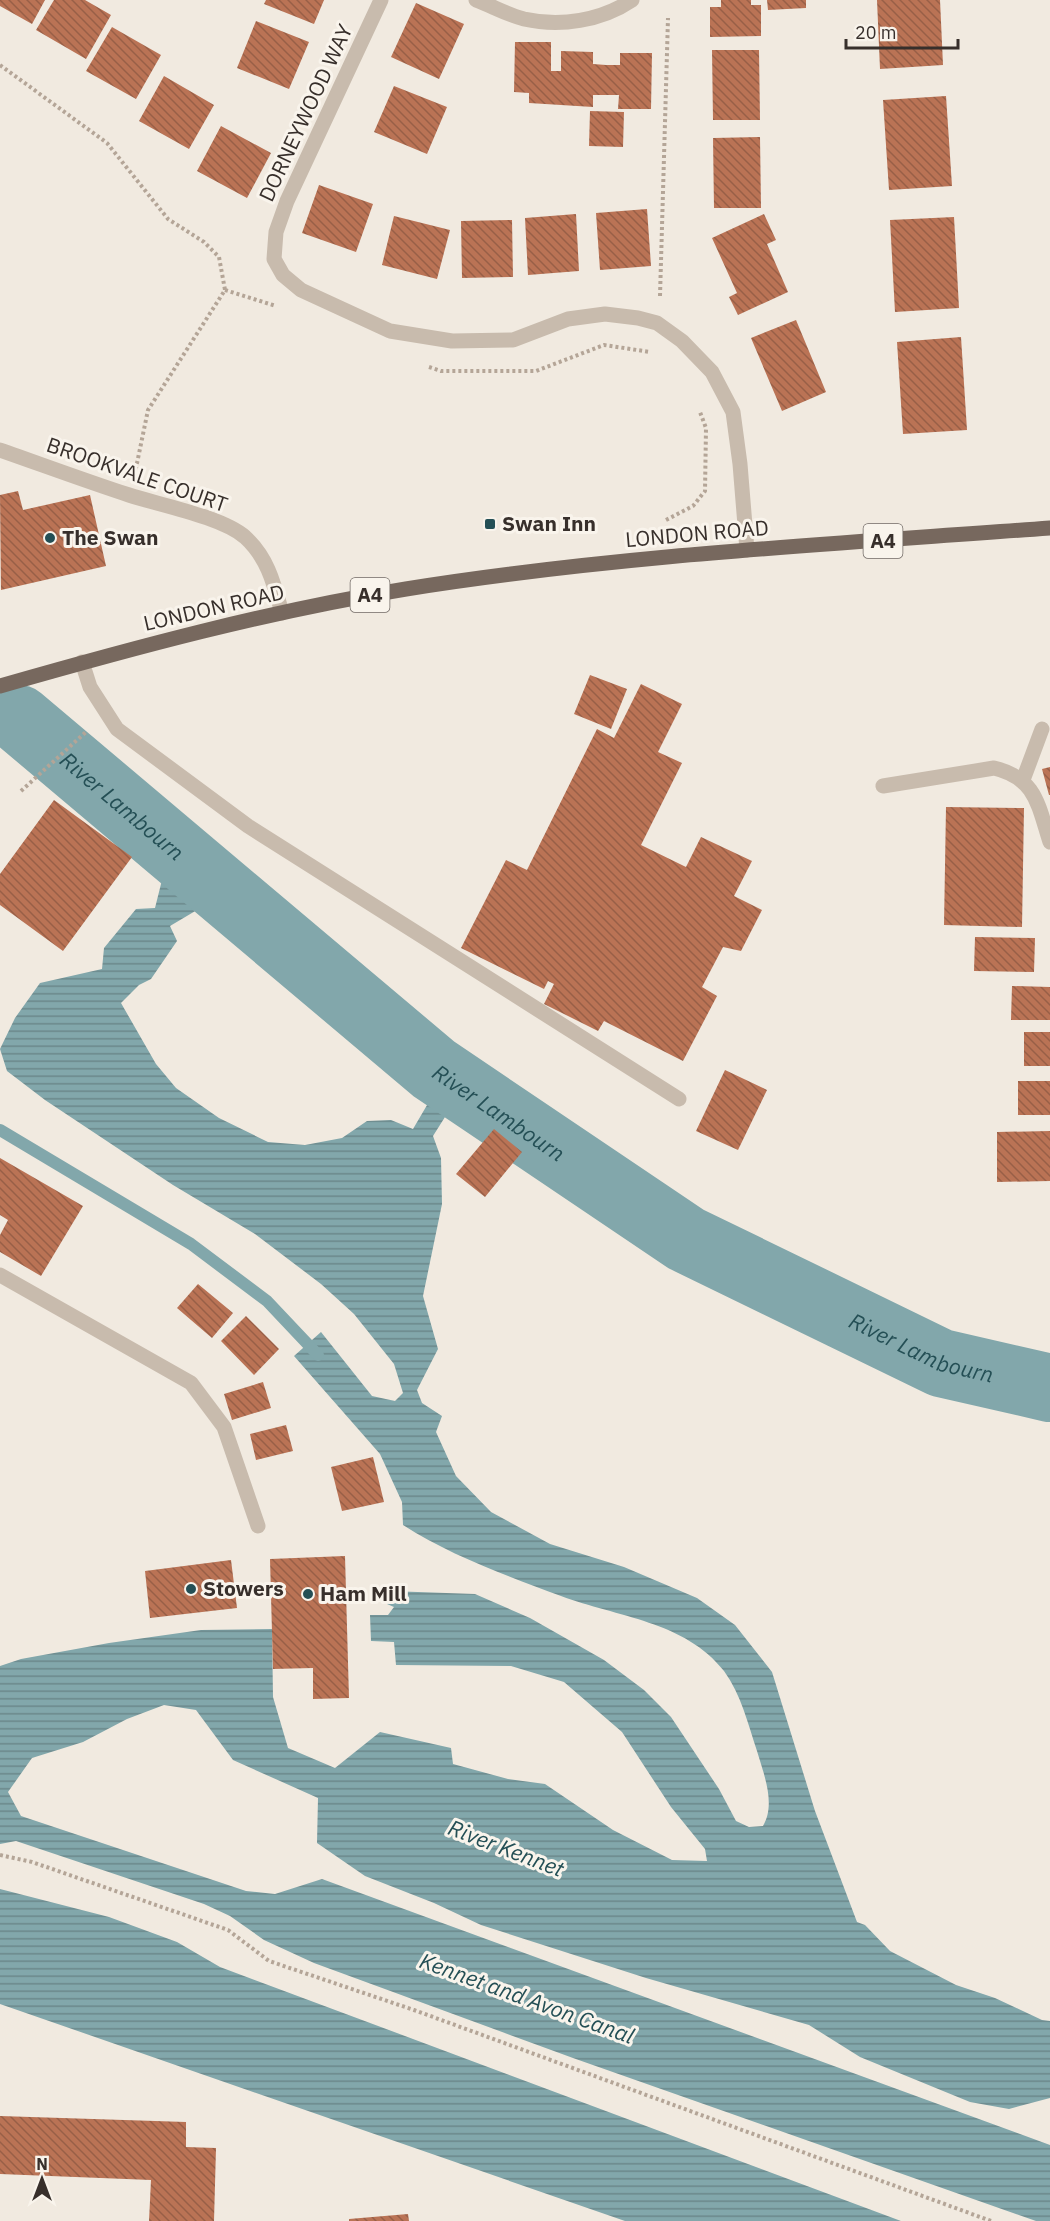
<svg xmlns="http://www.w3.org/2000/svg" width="1050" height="2221" viewBox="0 0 1050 2221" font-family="'IBM Plex Sans',sans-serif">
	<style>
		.water { fill: url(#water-rules) }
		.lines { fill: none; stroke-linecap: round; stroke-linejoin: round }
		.stream { stroke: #82a7ab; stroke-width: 12 }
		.river { stroke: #82a7ab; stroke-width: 68 }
		.building { fill: url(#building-back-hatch) }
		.path { stroke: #b4a597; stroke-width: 4; stroke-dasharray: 3 3; stroke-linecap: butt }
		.minor { stroke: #c8bbad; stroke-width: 15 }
		.major { stroke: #77685e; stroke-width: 15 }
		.poi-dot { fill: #244f55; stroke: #f9f4ec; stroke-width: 2 }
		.labels { text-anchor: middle; stroke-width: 6; stroke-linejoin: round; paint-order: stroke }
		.shield { fill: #f9f4ec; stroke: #716a65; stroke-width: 1.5 }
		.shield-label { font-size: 20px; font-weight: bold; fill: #372f2b }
		.street-label { font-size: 21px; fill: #372f2b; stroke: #f9f4ec }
		.poi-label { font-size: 21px; font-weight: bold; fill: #372f2b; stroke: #f9f4ec; text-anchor: start }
		.water-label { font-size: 22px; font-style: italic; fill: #244f55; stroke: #f9f4ec }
	</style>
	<defs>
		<pattern id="water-rules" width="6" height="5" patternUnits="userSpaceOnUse" patternTransform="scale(1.5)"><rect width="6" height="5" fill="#82a7ab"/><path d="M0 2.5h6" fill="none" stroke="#6b888b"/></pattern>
		<pattern id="building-back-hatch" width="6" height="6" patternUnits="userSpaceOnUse" patternTransform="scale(1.5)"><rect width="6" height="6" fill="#ba7355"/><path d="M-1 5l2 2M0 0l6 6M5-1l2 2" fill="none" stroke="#985f47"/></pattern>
	</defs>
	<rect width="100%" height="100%" fill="#f1eae0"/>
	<!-- water -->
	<path class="water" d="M162 880 197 910 170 926 177 941 151 979 139 985 121 1003 156 1064 176 1088 219 1118 268 1142 305 1145 342 1138 367 1121 391 1120 413 1129 430 1100 445 1117 433 1136 441 1158 442 1204 423 1296 438 1349 417 1390 422 1403 442 1416 436 1432 456 1476 491 1512 550 1544 624 1567 697 1598 735 1625 772 1672 815 1811 857 1922 865 1925 890 1951 956 1985 995 1998 1042 2020 1050 2021V2098L1009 2109 970 2102 860 2057 809 2025 646 1978 481 1925 434 1903 365 1876 317 1843 318 1798 233 1760 196 1710 164 1705 127 1719 83 1742 32 1758 8 1792 21 1816 246 1891 275 1894 322 1879 1050 2145V2221H1036L573 2058 314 1963 264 1940 230 1916 204 1904 16 1841 0 1844V1666L21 1659 109 1643 201 1630 272 1629 273 1697 288 1748 335 1768 380 1732 451 1748 453 1764 508 1779 545 1784 613 1830 672 1860 707 1861 705 1849 671 1807 622 1732 564 1682 511 1666 396 1665 394 1642 371 1641 370 1615H388L394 1607 387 1604 389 1591 475 1594 530 1618 604 1660 644 1690 671 1717 719 1789 736 1821 749 1827 763 1826C776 1804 764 1775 757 1751 748 1724 741 1694 724 1671 685 1621 617 1617 561 1596 508 1576 451 1556 403 1525L402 1502 380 1454 294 1356 321 1332 372 1396 395 1401 403 1393 394 1364 354 1314 321 1284 255 1234 173 1185 45 1100 7 1071 0 1049 15 1018 40 983 102 969 104 948 136 909 155 908Z
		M0 1889 109 1917 177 1942 220 1967 901 2221H625L0 2004Z"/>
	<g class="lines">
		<!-- stream -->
		<path class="stream" d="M0 1130 191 1244 267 1301 318 1355"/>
		<!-- river -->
		<path class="river" id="s1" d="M19 719 434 1069 686 1239 941 1363 1050 1388"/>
	</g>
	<!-- building -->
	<path class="building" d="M0 0H45L32 24 0 6Z
		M54 0H85L111 15 86 59 36 30Z
		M266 0H324L314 24 264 4Z
		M721 0H751V5H761V36L710 37V7H721Z
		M767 0H806V8L768 10Z
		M877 0H940L943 65 880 69Z
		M416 3 464 24 439 79 391 57Z
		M256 21 309 42 289 89 237 68Z
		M112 27 161 55 136 99 86 71Z
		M515 42H551V71H561V51L593 52V64L606 65H620V53H652L651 109H618L619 95H593V107L529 103V93L514 92Z
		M712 50H759L760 120H713Z
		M164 76 214 105 189 149 139 121Z
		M394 86 447 107 427 154 374 132Z
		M946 96 952 186 889 190 883 100Z
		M590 111 624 112 623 147 589 146Z
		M221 126 271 153 247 198 197 171Z
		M760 137 761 208H714L713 138Z
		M319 185 373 204 356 252 302 233Z
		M647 209 651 266 600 270 596 213Z
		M576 214 579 271 528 275 525 218Z
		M764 214 776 240 767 244 788 292 738 315 729 297 737 293 712 238Z
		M394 216 450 230 437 279 382 265Z
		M954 217 959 308 895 312 890 220Z
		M512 220 513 277 462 278 461 221Z
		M796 320 826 392 782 411 751 338Z
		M961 337 967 430 903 434 897 342Z
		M18 491 23 510 90 495 106 566 1 590 0 495Z
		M590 675 627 689 611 729 574 714Z
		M641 684 682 704 658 752 682 763 641 845 686 867 701 837 752 861 734 896 762 910 741 951 723 947 702 987 717 996 683 1061 604 1021 598 1031 544 1004 554 984 548 981 544 989 461 948 506 860 527 870 597 729 614 738Z
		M1050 767V795H1049L1042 769Z
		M54 800 132 857 63 951 0 905V874Z
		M946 807 1024 808 1022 927 944 925Z
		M975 937 1035 938 1034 972 974 971Z
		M1012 986 1050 987V1020H1011Z
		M1024 1032H1050V1066H1024Z
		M725 1070 767 1090 738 1150 696 1131Z
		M1018 1081H1050V1115H1018Z
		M494 1129 522 1152 485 1197 456 1174Z
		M1050 1131V1181L997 1182V1132Z
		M0 1158 83 1206 41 1276 0 1252V1235L8 1220 0 1215Z
		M198 1284 233 1313 212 1338 177 1308Z
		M246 1316 279 1349 254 1375 221 1341Z
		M263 1382 271 1408 232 1420 224 1394Z
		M286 1425 293 1451 256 1460 250 1434Z
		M373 1457 384 1502 342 1511 331 1467Z
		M345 1556 349 1698 313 1699V1668L273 1669 270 1559Z
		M231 1560 237 1608 150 1618 145 1571Z
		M0 2116 186 2122V2147L216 2148 214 2221H149L151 2180 0 2174Z
		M408 2214 409 2221H349V2219Z"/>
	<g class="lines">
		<!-- path -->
		<path class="path" d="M0 65 107 143 168 219 204 242 219 257 225 290 148 410 136 468
			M225 290 276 306
			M660 296 668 18
			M429 367 441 371H536L604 345 650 352
			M666 520 693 506 705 491 706 428 700 412
			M21 791 87 731
			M0 1855 32 1862 228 1930 269 1961 414 2010 991 2221"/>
		<!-- minor -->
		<path class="minor" d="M381 0 287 201 276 232 274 259 283 275 301 290 390 331 452 341 513 340 568 319 605 314 638 318 657 323 682 341 712 372 733 412 740 464 747 550
			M476 0C492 6 508 15 524 19 560 27 601 21 632 0
			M0 450C43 465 86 481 129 495 160 505 222 517 245 537 268 558 274 584 282 613
			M82 662 90 687 117 729 248 826 679 1099
			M1023 780 1042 729
			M883 786 994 768C1036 778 1038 805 1050 842
			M0 1275 191 1383 224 1427 258 1526"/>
		<!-- major -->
		<path class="major" d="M0 686C133 648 269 611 406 589 619 555 835 544 1050 528"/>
	</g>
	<!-- markers -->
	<g class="poi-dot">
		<rect x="484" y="518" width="12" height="12" rx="3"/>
		<circle cx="50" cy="538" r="6"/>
		<circle cx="191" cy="1589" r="6"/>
		<circle cx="308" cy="1594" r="6"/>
	</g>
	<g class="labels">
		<!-- shield labels -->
		<g class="shield">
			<rect x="863.5" y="524" width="39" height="34" rx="4.5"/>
			<rect x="350.5" y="578" width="39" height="34" rx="4.5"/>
		</g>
		<g class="shield-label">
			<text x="883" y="548">A4</text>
			<text x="370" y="602">A4</text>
		</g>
		<!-- street labels -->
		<g class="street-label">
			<text transform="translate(306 113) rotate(-65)" y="7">DORNEYWOOD WAY</text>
			<text transform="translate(137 475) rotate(19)" y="7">BROOKVALE COURT</text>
			<text transform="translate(697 534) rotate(-5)" y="7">LONDON ROAD</text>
			<text transform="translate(214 608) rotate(-13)" y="7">LONDON ROAD</text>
		</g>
		<!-- poi labels -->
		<g class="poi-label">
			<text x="502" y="531">Swan Inn</text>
			<text x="62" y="545">The Swan</text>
			<text x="203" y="1596">Stowers</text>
			<text x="320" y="1601">Ham Mill</text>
		</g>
		<!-- water labels -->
		<g class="water-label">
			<text dy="8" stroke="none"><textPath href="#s1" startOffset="135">River Lambourn</textPath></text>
			<text dy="8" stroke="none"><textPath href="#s1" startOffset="621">River Lambourn</textPath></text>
			<text dy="8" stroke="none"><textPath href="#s1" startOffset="1107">River Lambourn</textPath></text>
			<text transform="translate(506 1848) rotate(21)" y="8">River Kennet</text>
			<text transform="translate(527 1998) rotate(20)" y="8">Kennet and Avon Canal</text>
		</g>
	</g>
	<!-- north arrow -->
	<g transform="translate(42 2179)" stroke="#f9f4ec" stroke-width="4.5" paint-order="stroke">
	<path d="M0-4.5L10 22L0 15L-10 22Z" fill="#372f2b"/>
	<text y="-9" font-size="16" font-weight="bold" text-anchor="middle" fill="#372f2b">N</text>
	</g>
	<!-- scale -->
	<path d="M846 39v9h112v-9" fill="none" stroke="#372f2b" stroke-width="3"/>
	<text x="855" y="39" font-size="18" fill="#372f2b" stroke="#f9f4ec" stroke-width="4.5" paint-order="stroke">20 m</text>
</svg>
